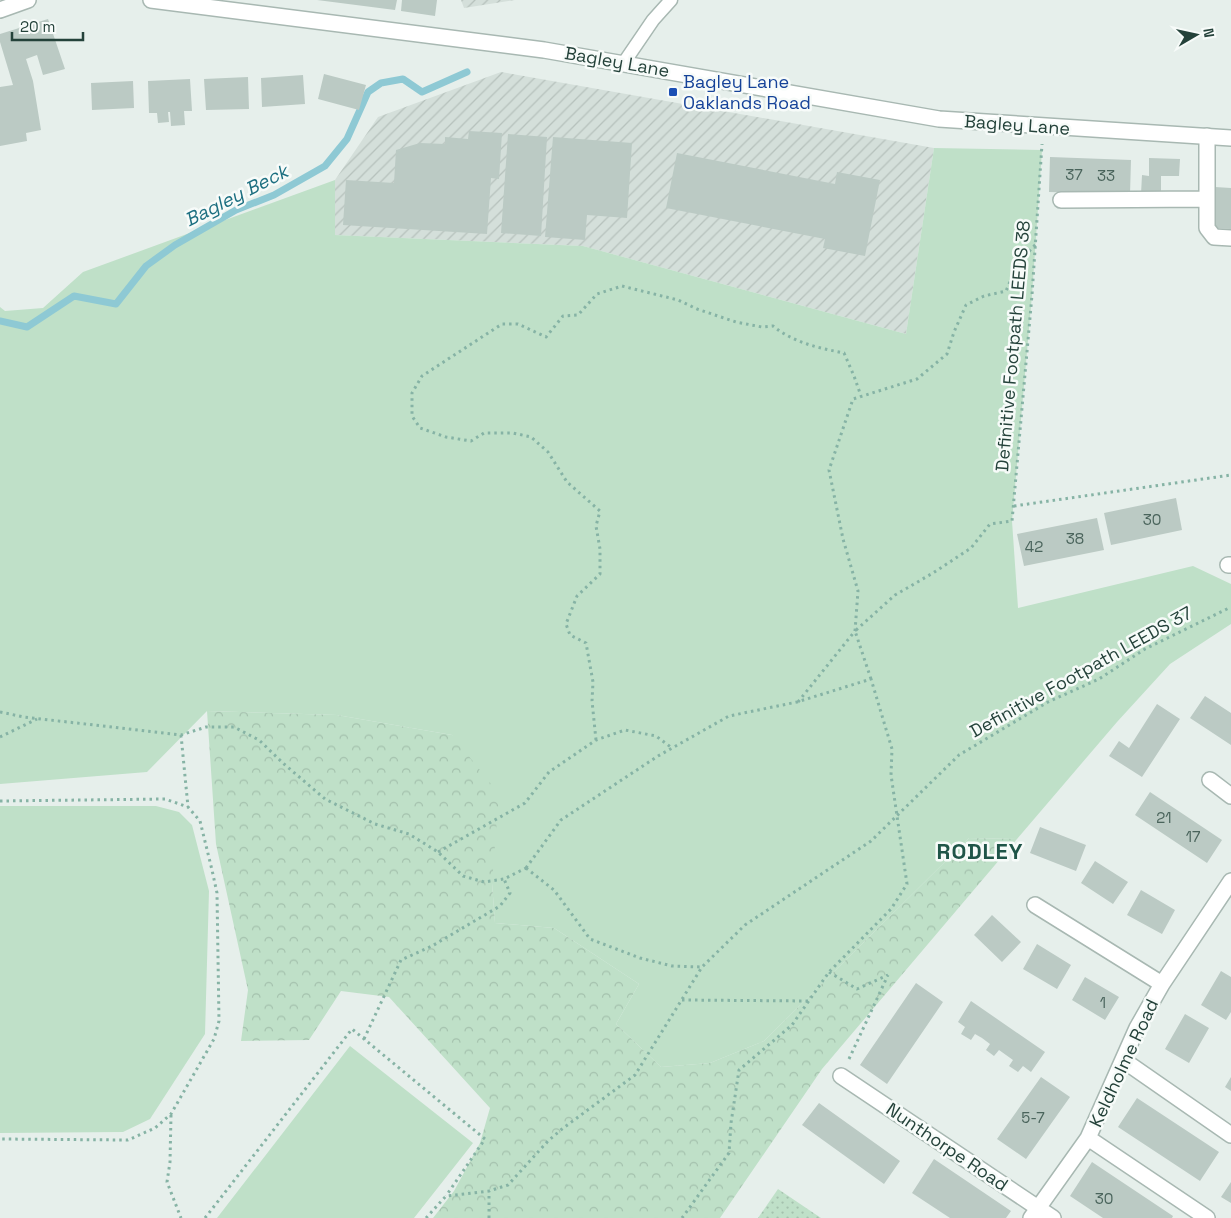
<svg xmlns="http://www.w3.org/2000/svg" width="1231" height="1218" viewBox="0 0 1231 1218" font-family="'Space Grotesk',sans-serif">
	<style>
		.industrial { fill: url(#industrial-furrows) }
		.green { fill: #bfe0c8 }
		.forest { fill: url(#forest-crowns) }
		.garden { fill: url(#garden-dots) }
		.lines { fill: none; stroke-linecap: round; stroke-linejoin: round }
		.stream { stroke: #8ec9d4; stroke-width: 7 }
		.building { fill: #bbcac4 }
		.service-casing { stroke: #a8b8b2; stroke-width: 15 }
		.minor-casing { stroke: #a8b8b2; stroke-width: 18 }
		.tertiary-casing { stroke: #a8b8b2; stroke-width: 18 }
		.path { stroke: #86b3a5; stroke-width: 3; stroke-dasharray: 2.5 4; stroke-linecap: butt }
		.service { stroke: #fff; stroke-width: 12 }
		.minor { stroke: #fff; stroke-width: 15 }
		.tertiary { stroke: #fff; stroke-width: 15 }
		.transit-dot { fill: #1a4fb4; stroke: #f7fbf9; stroke-width: 2 }
		.labels { text-anchor: middle; stroke-width: 5; stroke-linejoin: round; paint-order: stroke }
		.number-label { font-size: 15px; fill: #4a645c }
		.street-label { font-size: 18px; fill: #24423a; stroke: #f7fbf9 }
		.transit-label { font-size: 18px; fill: #164399; stroke: #f7fbf9; text-anchor: start }
		.water-label { font-size: 19px; font-style: italic; fill: #1c6f80; stroke: #f7fbf9 }
		.district-label { font-size: 22px; font-weight: bold; letter-spacing: 1px; fill: #1f5548; stroke: #f7fbf9 }
	</style>
	<defs>
		<pattern id="industrial-furrows" width="10" height="10" patternUnits="userSpaceOnUse" patternTransform="scale(1.25)"><rect width="10" height="10" fill="#d4dfda"/><path d="M-1 1l2-2M0 10L10 0M9 11l2-2" fill="none" stroke="#b6c1bc"/></pattern>
		<pattern id="forest-crowns" width="20" height="18" patternUnits="userSpaceOnUse" patternTransform="scale(1.25)"><rect width="20" height="18" fill="#bfe0c8"/><path d="M2 6a3 3 0 1 1 6 0M12 15a3 3 0 1 1 6 0" fill="none" stroke="#a4c1ad"/></pattern>
		<pattern id="garden-dots" width="8" height="8" patternUnits="userSpaceOnUse" patternTransform="scale(1.25)"><rect width="8" height="8" fill="#bfe0c8"/><path d="M2 2h.1M6 6h.1" fill="none" stroke="#a4c1ad" stroke-width="1.8" stroke-linecap="round"/></pattern>
	</defs>
	<rect width="100%" height="100%" fill="#e6efeb"/>
	<!-- industrial -->
	<path class="industrial" d="M461 0H515L464 8Z
		M501 72 934 148 906 334 583 246 335 235V180L378 117Z"/>
	<!-- green -->
	<path class="green" d="M934 148 1042 150 1032 295 1012 521 1018 608 1193 566 1231 584V624L1170 664 1117 722 1017 839 969 838 764 1041 710 1063 661 1067 616 1024 639 984 554 928 495 923 492 883 452 735 337 715 207 711 147 772 0 784V307L5 311 43 308 83 272 335 180V235L583 246 906 334Z
		M0 806H156L179 812 192 825 209 891 205 1034 150 1119 123 1132 0 1133Z
		M350 1046 473 1143 414 1218H217Z"/>
	<!-- forest -->
	<path class="forest" d="M207 711 337 715 452 735 499 794 492 883 495 923 554 928 639 984 616 1024 661 1067 710 1063 764 1041 969 838 1017 839 822 1069 720 1218H433L454 1191 480 1143 490 1108 389 997 341 991 309 1040 241 1041 248 990 216 844Z"/>
	<!-- garden -->
	<path class="garden" d="M778 1189 821 1218H758Z"/>
	<g class="lines">
		<!-- stream -->
		<path class="stream" d="M0 321 27 327 74 296 116 304 146 266 175 245 236 210 274 195 325 166 347 139 368 92 381 83 403 79 422 92 467 72"/>
	</g>
	<!-- building -->
	<path class="building" d="M317 0H397L395 10Z
		M402 0H437L435 16 401 11Z
		M48 19 65 69 43 75 37 55 26 59 33 81 41 130 26 133 27 141 0 146V87L13 85 0 42V34Z
		M324 74 366 85 359 110 318 99Z
		M303 75 305 104 262 107 261 78Z
		M248 77 249 109 206 110 204 79Z
		M190 79 192 111H184L185 125 171 126 170 112H168L169 122 158 123 157 113H149L148 81Z
		M133 81 134 108 92 110 91 83Z
		M469 131 502 133 499 179 491 178 487 234 343 225 346 180 394 183 396 150 420 143 445 144V137L468 139Z
		M508 134 547 137 541 236 501 233Z
		M553 137 632 143 627 218 587 215 585 240 545 237Z
		M677 153 835 184 837 172 880 180 865 256 823 248 825 239 666 208Z
		M1050 157 1131 160 1130 194 1049 192Z
		M1149 158 1180 159 1179 176H1161V195L1141 194 1142 175 1149 176Z
		M1215 187 1231 188V229L1213 228Z
		M1176 498 1182 530 1111 545 1104 513Z
		M1097 518 1104 550 1024 566 1017 534Z
		M1205 696 1231 713V745L1190 718Z
		M1157 704 1180 719 1142 777 1109 756 1119 741 1129 748Z
		M1150 792 1222 840 1207 863 1135 815Z
		M1040 827 1086 845 1076 871 1030 853Z
		M1095 861 1128 882 1113 904 1081 883Z
		M1141 890 1175 910 1162 934 1127 915Z
		M992 915 1021 942 1002 962 974 935Z
		M1037 944 1071 965 1057 989 1023 969Z
		M1221 971 1231 977V1012L1226 1020 1201 1005Z
		M1085 977 1119 997 1105 1020 1072 1000Z
		M916 983 943 1002 887 1084 860 1065Z
		M971 1001 1045 1052 1031 1072 1023 1066 1018 1072 1009 1066 1013 1060 999 1050 994 1056 986 1050 990 1044 982 1038 975 1034 971 1040 961 1034 965 1027 958 1022Z
		M1185 1014 1209 1028 1189 1063 1165 1049Z
		M1041 1077 1070 1097 1026 1159 997 1139Z
		M1231 1077V1091L1225 1087Z
		M1137 1098 1219 1152 1200 1181 1118 1127Z
		M819 1103 900 1161 884 1184 802 1125Z
		M934 1159 1011 1211 1006 1218H950L912 1193Z
		M1092 1162 1173 1216 1172 1218H1103L1070 1196Z
		M1231 1182V1203L1221 1197Z"/>
	<g class="lines">
		<!-- service casing -->
		<g class="service-casing">
			<path id="service" d="M623 64 653 20 671 0"/>
		</g>
		<!-- minor casing -->
		<g class="minor-casing">
			<path id="minor" d="M1207 136V228L1214 237 1231 238
				M1061 200 1206 199
				M1228 565H1231
				M1210 780 1231 796
				M1035 905 1162 984
				M1123 1060 1231 1135
				M841 1076 1053 1218
				M1088 1138 1207 1218
				M1031 1218 1088 1138 1137 1028 1162 984 1231 881"/>
		</g>
		<!-- tertiary casing -->
		<g class="tertiary-casing">
			<path id="tertiary" d="M151 0 544 50 939 119 1231 138
				M0 10 28 0"/>
		</g>
		<!-- path -->
		<path class="path" d="M1014 506 1231 475
			M871 679 855 631 895 595 933 573 971 548 990 524 1012 521 1032 295 1042 144
			M798 702 855 631 858 591 843 539 829 470 853 399 917 379 947 354 954 332 966 305 984 296 1006 291 1018 263 1036 244
			M0 712 24 717 181 735 206 727H234L259 740 284 764 325 799 375 824 409 834 438 852 463 876 484 882 504 879 526 868
			M181 735 188 807
			M0 737 37 719
			M596 740 592 701 593 682 586 643 570 635 566 624 577 596 600 574V549L596 526 600 511 567 482 548 452 531 437 513 433H484L471 441 446 437 420 428 412 416V393L422 376 502 324H518L546 337 563 316 578 315 597 294 622 286 678 300 697 309 736 322 762 327 773 326C794 343 819 348 844 353L854 376 861 396
			M0 801 165 799 188 807 200 821 212 870 217 893 219 1021 214 1039 171 1114 155 1128 128 1140 0 1139
			M438 852 525 803 549 772 596 740 625 730 656 736 672 748
			M526 868 561 820 658 756 729 716 797 702 871 679 892 749 891 775 907 884 891 909 829 972 792 1025 739 1070 731 1123 729 1153 682 1218
			M526 868 554 890 590 939 640 958 672 966 701 967
			M829 972 857 989 888 975
			M682 1000 809 1001
			M364 1039 401 960 432 946 500 906 510 893 504 879
			M849 1059 888 975
			M171 1115 170 1162 167 1182 181 1218
			M205 1218 352 1029 485 1139 446 1196
			M426 1218 446 1196 489 1191 508 1185 548 1141 562 1129 635 1075 702 967 745 925 871 841 959 755 1048 702 1099 679 1145 649 1231 607
			M489 1218V1191"/>
		<!-- service -->
		<use href="#service" class="service"/>
		<!-- minor -->
		<use href="#minor" class="minor"/>
		<!-- tertiary -->
		<use href="#tertiary" class="tertiary"/>
	</g>
	<!-- markers -->
	<rect class="transit-dot" x="668" y="87" width="10" height="10" rx="2.5"/>
	<g class="labels">
		<!-- number labels -->
		<g class="number-label">
			<text x="1074" y="180">37</text>
			<text x="1106" y="181">33</text>
			<text x="1152" y="525">30</text>
			<text x="1075" y="544">38</text>
			<text x="1034" y="552">42</text>
			<text x="1164" y="823">21</text>
			<text x="1193" y="842">17</text>
			<text x="1103" y="1008">1</text>
			<text x="1033" y="1123">5-7</text>
			<text x="1104" y="1204">30</text>
		</g>
		<!-- street labels -->
		<g class="street-label">
			<text transform="translate(617 62) rotate(10)" y="6">Bagley Lane</text>
			<text transform="translate(1017 125) rotate(4)" y="6">Bagley Lane</text>
			<text transform="translate(1013 346) rotate(-85)" y="6">Definitive Footpath LEEDS 38</text>
			<text transform="translate(1081 672) rotate(-29)" y="6">Definitive Footpath LEEDS 37</text>
			<text transform="translate(1124 1063) rotate(-65)" y="6">Keldholme Road</text>
			<text transform="translate(947 1147) rotate(34)" y="6">Nunthorpe Road</text>
		</g>
		<!-- transit labels -->
		<g class="transit-label">
			<text x="683" y="88">Bagley Lane<tspan x="683" dy="21">Oaklands Road</tspan></text>
		</g>
		<!-- water labels -->
		<g class="water-label">
			<text transform="translate(236 195) rotate(-27)" y="7">Bagley Beck</text>
		</g>
		<!-- district labels -->
		<g class="district-label">
			<text x="980" y="859">RODLEY</text>
		</g>
	</g>
	<!-- north arrow -->
	<g transform="translate(1196 35) rotate(81)" stroke="#f7fbf9" stroke-width="4" paint-order="stroke">
	<path d="M0-4L9 19L0 12L-9 19Z" fill="#24423a"/>
	<text y="-8" font-size="14" font-weight="bold" text-anchor="middle" fill="#24423a">N</text>
	</g>
	<!-- scale -->
	<path d="M12 32v8h71v-8" fill="none" stroke="#24423a" stroke-width="2.5"/>
	<text x="20" y="32" font-size="15" fill="#24423a" stroke="#f7fbf9" stroke-width="4" paint-order="stroke">20 m</text>
</svg>
